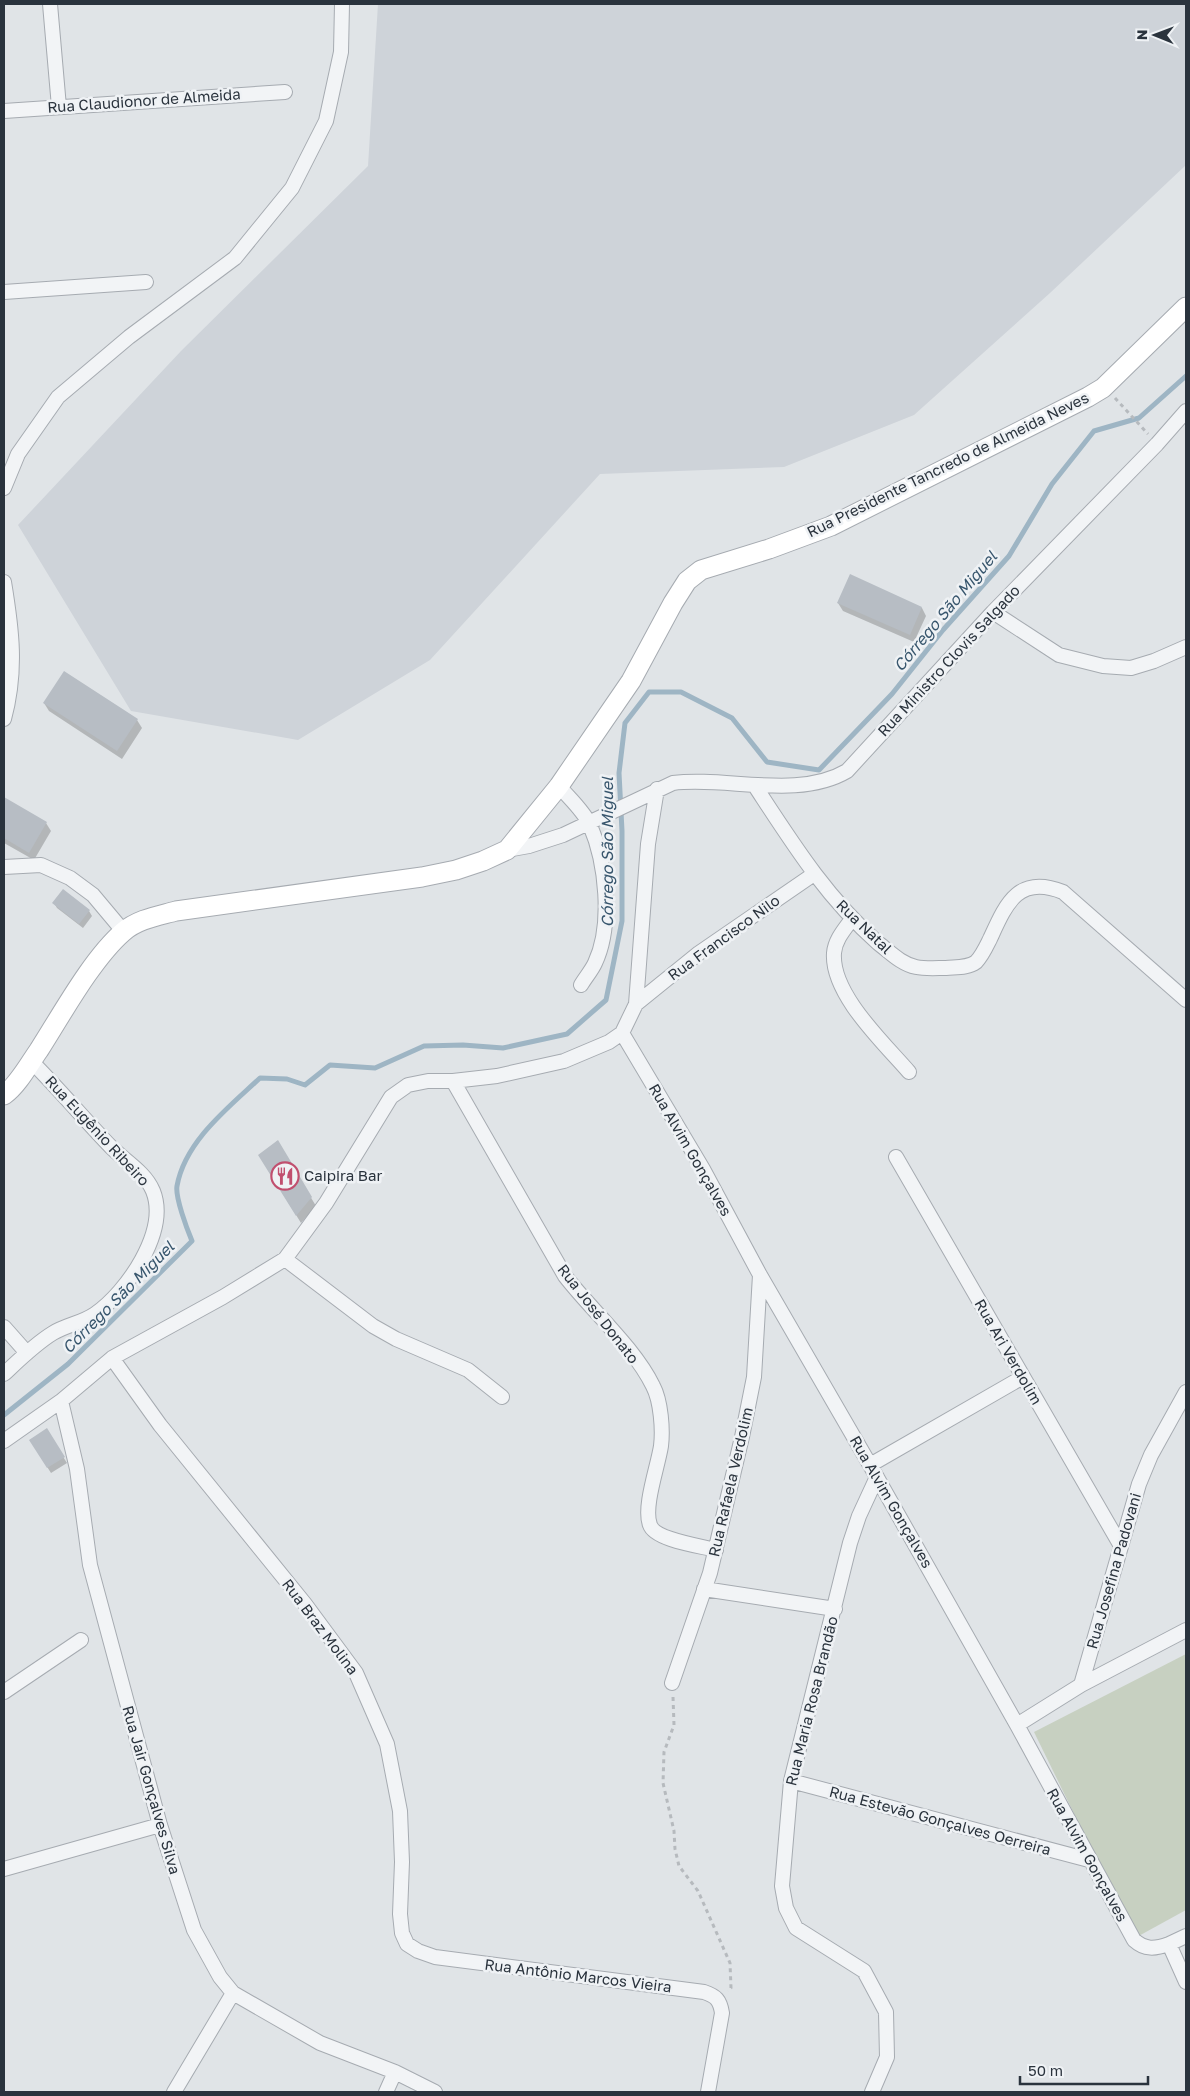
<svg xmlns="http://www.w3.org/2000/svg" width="1190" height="2096" viewBox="0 0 1190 2096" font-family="'Golos Text',sans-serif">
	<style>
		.built { fill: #ced3d9 }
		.green { fill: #c7d0c1 }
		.shadow { fill: #0003 }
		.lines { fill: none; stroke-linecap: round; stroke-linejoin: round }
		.stream { stroke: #9eb5c4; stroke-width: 5 }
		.building { fill: #b7bdc4 }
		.minor-casing { stroke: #a6abb1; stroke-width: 16 }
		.secondary-casing { stroke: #a6abb1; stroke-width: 21 }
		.path { stroke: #b6babe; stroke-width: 3; stroke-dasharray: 4 4; stroke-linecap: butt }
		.minor { stroke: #f2f4f6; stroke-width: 14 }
		.secondary { stroke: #fff; stroke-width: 19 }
		.labels { text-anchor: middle; stroke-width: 5; stroke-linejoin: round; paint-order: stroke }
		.street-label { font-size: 15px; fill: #2a333d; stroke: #eff2f5 }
		.poi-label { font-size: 15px; fill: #2a333d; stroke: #eff2f5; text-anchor: start }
		.water-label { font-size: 16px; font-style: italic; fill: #38566d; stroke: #eff2f5 }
	</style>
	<rect width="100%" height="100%" fill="#e0e4e7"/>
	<!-- built -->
	<path class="built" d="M378 4H1186V165L1050 293 914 415 784 467 600 474 430 660 298 740 131 711 18 525 181 351 368 166Z"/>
	<!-- green -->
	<path class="green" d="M1186 1654V1910L1135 1938 1034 1732Z"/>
	<!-- shadow -->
	<path class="shadow" d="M838 603 922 608 926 616 914 642 843 611Z
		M44 703 137 720 142 728 122 759 49 711Z
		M4 798 46 823 51 831 34 860 4 843Z
		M54 903 89 911 92 916 83 928 57 908Z
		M277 1141 316 1206 301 1223 264 1163Z
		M46 1430 67 1463 51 1473 30 1440Z"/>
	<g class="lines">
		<!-- stream -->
		<path class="stream" d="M4 1415 68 1364 192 1241C187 1229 175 1197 177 1186 185 1141 229 1107 260 1078L287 1079 305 1085 330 1065 375 1068 424 1046 463 1045 503 1048 567 1034 606 1000 622 921V831L619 773 625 723 649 692H681L732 718 767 762 819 770 892 694 943 630 1009 556 1052 484 1094 431 1139 418 1186 376"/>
	</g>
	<!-- building -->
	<path class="building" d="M850 574 922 607 910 635 837 603Z
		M64 671 138 719 117 751 43 703Z
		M4 797 47 822 29 853 4 838Z
		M63 889 90 910 79 924 52 903Z
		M278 1140 312 1197 296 1216 258 1155Z
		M47 1428 65 1457 47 1468 29 1440Z"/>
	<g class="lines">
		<!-- minor casing -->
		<g class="minor-casing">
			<path id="minor" d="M50 4 59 107
				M4 111 285 92
				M4 292 146 282
				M4 488 18 454 58 397 129 337 235 258 292 188 326 121 341 52 342 4
				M4 582C12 630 17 671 4 719
				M993 612 1059 655 1103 666 1131 668 1154 661 1186 647
				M559 786C569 798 584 811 590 825 606 862 613 925 595 963 592 970 585 978 581 985
				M755 786C793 844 826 897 878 943 890 952 901 964 916 967 925 969 937 968 946 968 956 967 968 968 976 962 982 956 986 947 990 939 1006 904 1018 874 1063 892L1186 1000
				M507 850 529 846 563 835 673 783C726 776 798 800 847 771L993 612 1157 444 1186 411
				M4 867 41 865 70 878 93 895 124 932
				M852 919C844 930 835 940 834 953 831 994 884 1043 909 1072
				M636 1004 699 953 814 874
				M622 1033 703 1169 760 1275 870 1465 1017 1725 1134 1940C1145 1950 1155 1949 1169 1944
				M453 1081 565 1276C592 1311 634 1347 653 1386 661 1401 663 1430 661 1446 658 1466 643 1507 650 1525 655 1540 701 1546 716 1550
				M896 1157 1121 1546
				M285 1259 373 1326 396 1339 468 1370 502 1397
				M4 1327 27 1353
				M112 1358 160 1425 305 1604 356 1673 387 1744 400 1811 402 1862 400 1914 402 1933 407 1944 418 1951 435 1957 704 1992C716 1996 720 2000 722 2013L708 2092
				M4 1374C19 1360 35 1344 53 1333 66 1325 82 1323 95 1314 127 1292 169 1231 153 1191 145 1172 125 1161 111 1147 84 1119 59 1089 31 1061
				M61 1401 77 1469 90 1565 160 1825 194 1930 220 1977 233 1993 320 2043 395 2072 435 2092
				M4 1441 61 1401 112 1358 223 1297 285 1259 326 1203 391 1097 408 1085 428 1081H453L497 1076 564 1061 609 1042 622 1033 636 1004 648 844 657 789
				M870 1465 1023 1377
				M704 1589 835 1609
				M672 1683 710 1573 742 1437 754 1377 760 1275
				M1081 1685 1186 1630
				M4 1692 81 1640
				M1017 1725 1081 1685 1139 1484 1151 1455 1186 1392
				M791 1781 1089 1860
				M4 1869 160 1825
				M1186 1936 1169 1944 1186 1982
				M174 2092 233 1993
				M386 2092 395 2072
				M872 2092 887 2057 886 2012 864 1971 796 1928 786 1908 782 1886 791 1781 850 1543 859 1516 877 1477"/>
		</g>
		<!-- secondary casing -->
		<g class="secondary-casing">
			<path id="secondary" d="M4 1095C18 1085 29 1064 39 1050 62 1014 92 959 123 932 138 919 158 916 176 911L422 877 456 870 483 861 507 850 559 786 631 681 673 603 687 581 701 570 769 549 831 526 1088 397 1103 388 1186 307"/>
		</g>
		<!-- path -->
		<path class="path" d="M1115 398 1148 434
			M673 1697 674 1725 664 1752 663 1783 674 1831 675 1849 679 1866 698 1891 730 1963 731 1988 728 1991"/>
		<!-- minor -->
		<use href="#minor" class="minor"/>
		<!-- secondary -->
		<use href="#secondary" class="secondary"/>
	</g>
	<!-- icons -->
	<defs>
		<g id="restaurant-ring" transform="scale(1.4375)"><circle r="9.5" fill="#eff2f5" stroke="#c14f6f" stroke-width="1.5"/><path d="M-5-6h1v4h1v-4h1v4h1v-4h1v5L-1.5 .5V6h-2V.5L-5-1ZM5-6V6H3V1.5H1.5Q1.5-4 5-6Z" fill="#c14f6f"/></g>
	</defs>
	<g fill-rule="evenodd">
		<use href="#restaurant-ring" x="285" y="1176"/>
	</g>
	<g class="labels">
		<!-- street labels -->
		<g class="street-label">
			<text transform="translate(144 101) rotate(-4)" y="5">Rua Claudionor de Almeida</text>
			<text transform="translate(948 465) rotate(-26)" y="5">Rua Presidente Tancredo de Almeida Neves</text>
			<text transform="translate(949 661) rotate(-47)" y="5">Rua Ministro Clovis Salgado</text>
			<text transform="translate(864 927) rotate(44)" y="5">Rua Natal</text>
			<text transform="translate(724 938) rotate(-36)" y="5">Rua Francisco Nilo</text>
			<text transform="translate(97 1131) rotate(47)" y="5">Rua Eugênio Ribeiro</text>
			<text transform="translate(690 1150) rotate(60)" y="5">Rua Alvim Gonçalves</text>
			<text transform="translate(598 1314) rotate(52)" y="5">Rua José Donato</text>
			<text transform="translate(1008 1352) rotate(60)" y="5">Rua Ari Verdolim</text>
			<text transform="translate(731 1482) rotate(-77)" y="5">Rua Rafaela Verdolim</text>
			<text transform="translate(891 1502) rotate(60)" y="5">Rua Alvim Gonçalves</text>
			<text transform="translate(1114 1571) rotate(-74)" y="5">Rua Josefina Padovani</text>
			<text transform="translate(320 1627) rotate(53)" y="5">Rua Braz Molina</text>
			<text transform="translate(812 1701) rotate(-76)" y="5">Rua Maria Rosa Brandão</text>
			<text transform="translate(151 1790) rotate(74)" y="5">Rua Jair Gonçalves Silva</text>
			<text transform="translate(940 1821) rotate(15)" y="5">Rua Estevão Gonçalves Oerreira</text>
			<text transform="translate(1087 1855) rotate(61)" y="5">Rua Alvim Gonçalves</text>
			<text transform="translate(578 1976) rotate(7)" y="5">Rua Antônio Marcos Vieira</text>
		</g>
		<!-- poi labels -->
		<g class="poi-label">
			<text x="304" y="1181">Caipira Bar</text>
		</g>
		<!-- water labels -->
		<g class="water-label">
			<text transform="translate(945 611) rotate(-50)" y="6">Córrego São Miguel</text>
			<text transform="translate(607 852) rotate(-90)" y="6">Córrego São Miguel</text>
			<text transform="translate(118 1297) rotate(-45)" y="6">Córrego São Miguel</text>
		</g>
	</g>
	<!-- border -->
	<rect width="1190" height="2096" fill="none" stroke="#2a333d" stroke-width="10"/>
	<!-- north arrow -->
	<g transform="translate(1155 35) rotate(271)" stroke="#eff2f5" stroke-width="4" paint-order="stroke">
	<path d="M0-4L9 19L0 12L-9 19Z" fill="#2a333d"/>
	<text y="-8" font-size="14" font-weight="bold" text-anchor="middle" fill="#2a333d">N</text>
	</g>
	<!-- scale -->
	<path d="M1020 2076v8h128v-8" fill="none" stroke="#2a333d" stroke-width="2.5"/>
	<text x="1028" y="2076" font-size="15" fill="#2a333d" stroke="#eff2f5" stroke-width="4" paint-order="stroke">50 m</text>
</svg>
